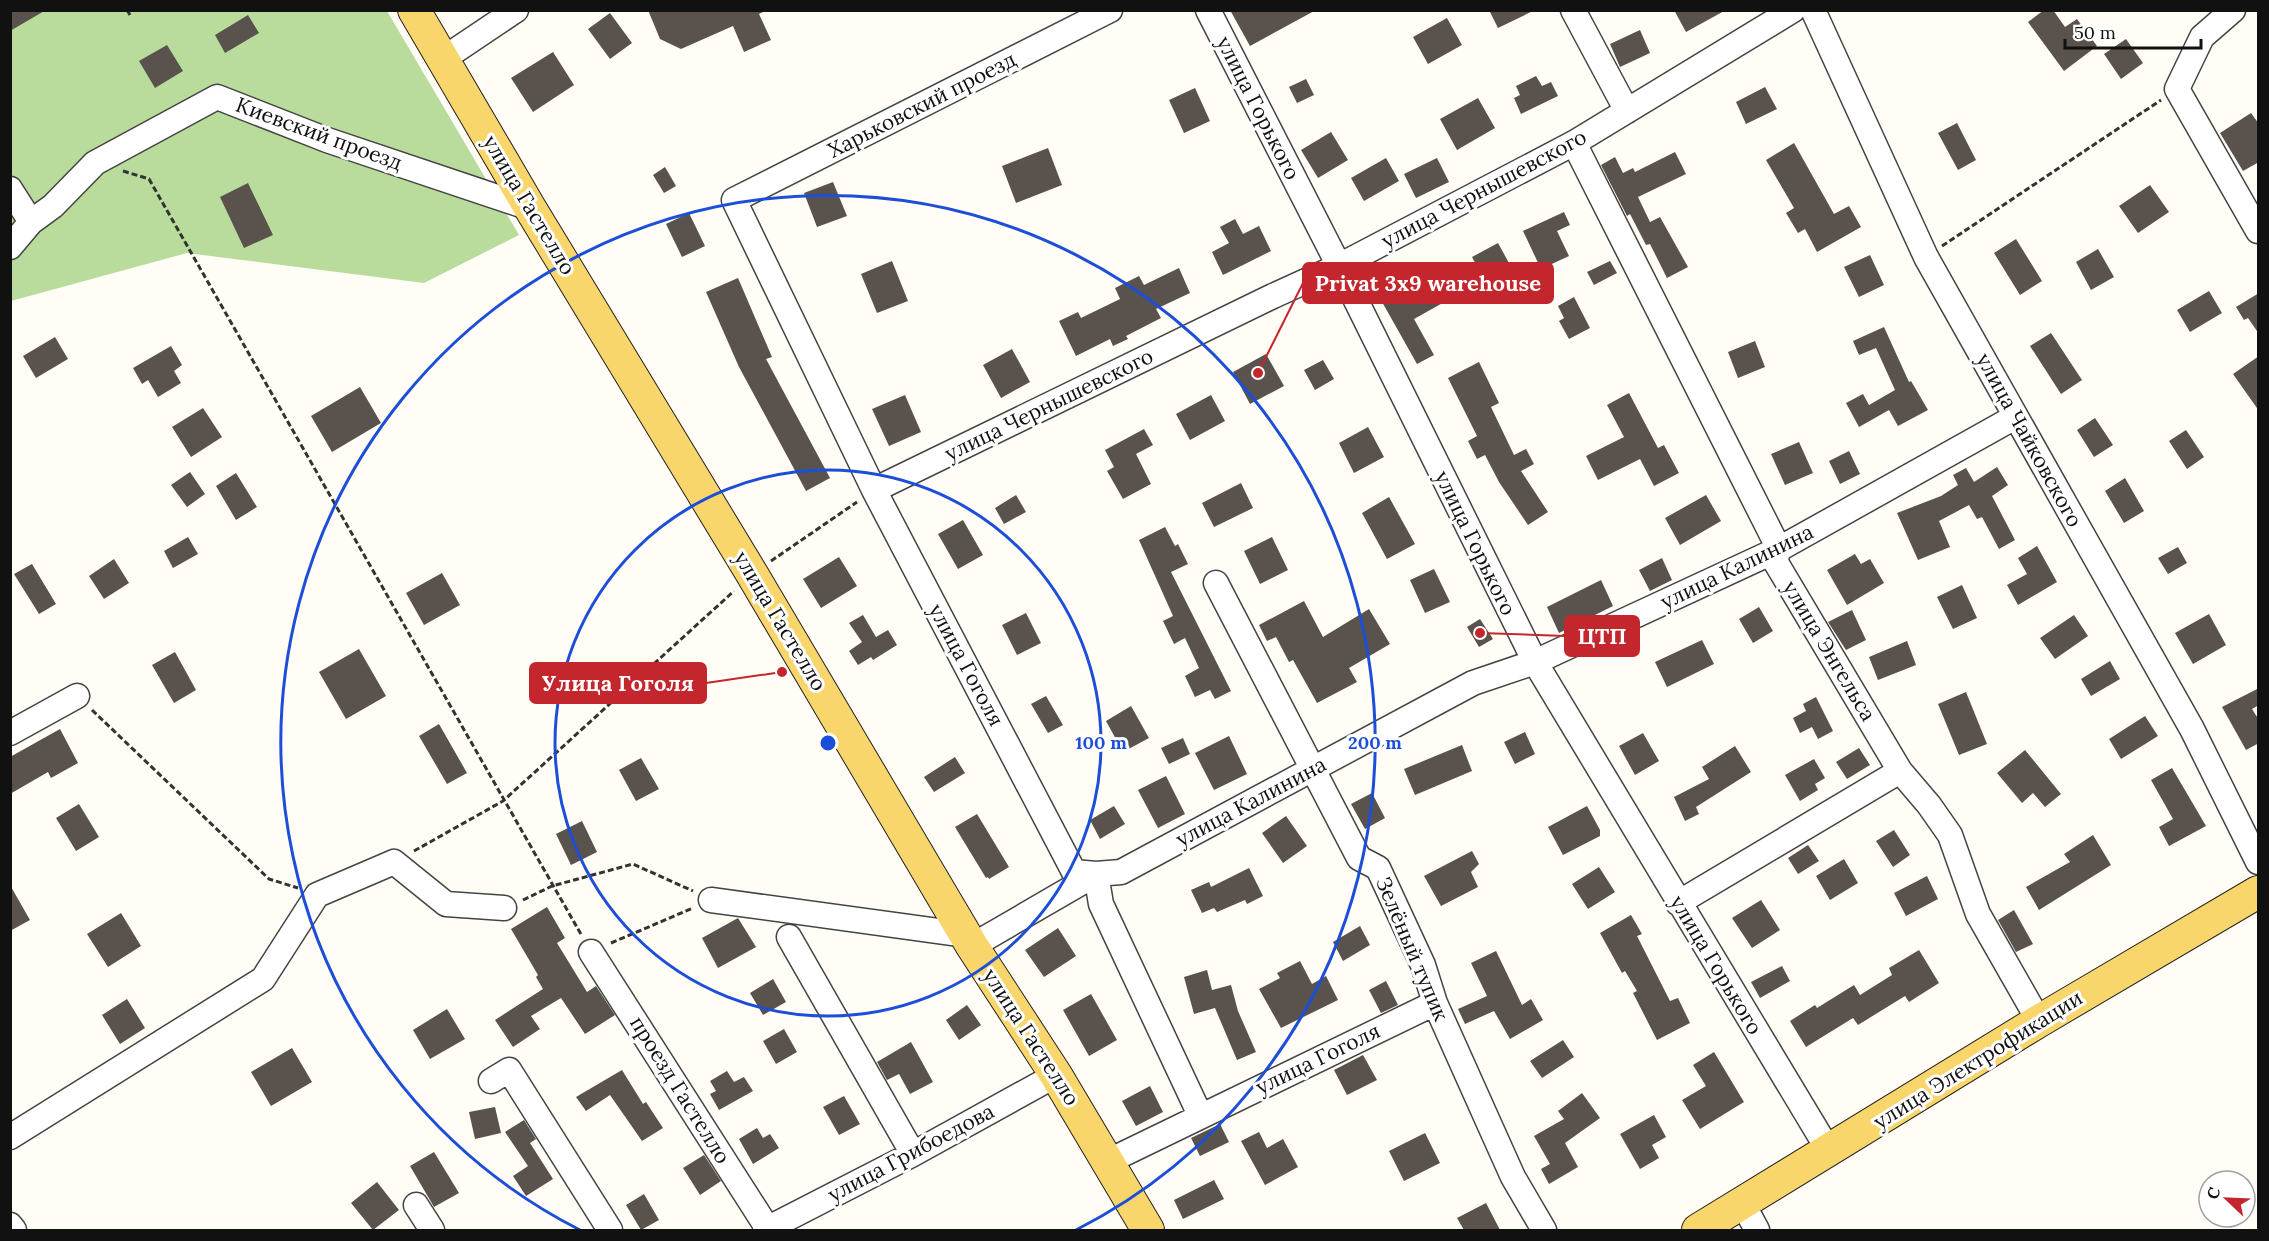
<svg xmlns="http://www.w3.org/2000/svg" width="2269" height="1241" viewBox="0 0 2269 1241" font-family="Lora,serif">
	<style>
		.forest { fill: #b9dc9c }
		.building { fill: #5a524d }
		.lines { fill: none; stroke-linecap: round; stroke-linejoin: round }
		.minor-casing { stroke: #444; stroke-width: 27 }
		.major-casing { stroke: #222; stroke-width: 34 }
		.path { stroke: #333; stroke-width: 3; stroke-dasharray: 6 3; stroke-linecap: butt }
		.minor { stroke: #fff; stroke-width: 24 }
		.major { stroke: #f9d66b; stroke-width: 32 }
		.ring { fill: none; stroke: #1d4ed8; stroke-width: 3 }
		.labels { text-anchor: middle; stroke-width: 6; stroke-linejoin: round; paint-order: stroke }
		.street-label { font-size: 21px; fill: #111; stroke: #fff }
		.centre { fill: #1d4ed8; stroke: #fff; stroke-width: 3 }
		.ring-label { font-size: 18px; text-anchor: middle; font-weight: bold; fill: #1d4ed8; stroke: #fff; stroke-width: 6; stroke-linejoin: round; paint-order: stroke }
		.leader { fill: none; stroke: #c4262e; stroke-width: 2 }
		.callout-dot { fill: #c4262e; stroke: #fff; stroke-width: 2 }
		.callout { fill: #c4262e; stroke: #c4262e; stroke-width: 2 }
		.callout-label { font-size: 22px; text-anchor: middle; font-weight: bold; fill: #fff }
	</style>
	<rect width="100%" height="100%" fill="#fffdf5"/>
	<!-- forest -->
	<path class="forest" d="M11 11H387L519 235 424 283 187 253 11 301Z"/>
	<!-- building -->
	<path class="building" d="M10 10H46L10 31Z
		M648 10H767L759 14 771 40 744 52 733 26 681 49 660 39Z
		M1230 10H1316L1250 46Z
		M1489 10H1535L1498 28Z
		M1674 10H1726L1686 32Z
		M2044 10H2053L2065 27 2077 19 2097 46 2064 71 2028 22Z
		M610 13 632 43 610 59 588 29Z
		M248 15 259 33 225 53 215 35Z
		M1447 18 1462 45 1428 64 1413 37Z
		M1640 30 1650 53 1620 67 1610 44Z
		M2126 39 2143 63 2121 79 2104 54Z
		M167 45 183 71 155 88 139 61Z
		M553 52 574 85 533 112 511 78Z
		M1536 76 1542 86 1551 82 1558 96 1521 114 1514 98 1520 95 1516 86Z
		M1306 79 1314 95 1297 103 1289 87Z
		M1765 87 1777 109 1746 124 1736 102Z
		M1195 88 1210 121 1184 133 1169 100Z
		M1478 98 1495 128 1457 150 1440 119Z
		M2251 113 2259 124V162L2243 171 2220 133Z
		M1957 123 1976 160 1958 170 1938 133Z
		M1331 132 1348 160 1318 178 1301 150Z
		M1794 143 1834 214 1849 206 1861 227 1817 252 1805 229 1798 233 1786 213 1794 208 1766 160Z
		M1048 148 1062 185 1016 203 1002 166Z
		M1675 152 1686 174 1638 197 1650 222 1660 217 1688 267 1667 278 1650 244 1646 245 1630 214 1627 216 1601 165 1615 157 1623 173 1633 168 1635 172Z
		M1386 158 1399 181 1364 201 1351 178Z
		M1437 158 1449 182 1416 198 1404 174Z
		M665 167 676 186 664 193 653 175Z
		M833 182 847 216 817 227 804 193Z
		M248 183 273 235 244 248 220 197Z
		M2150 185 2169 212 2138 233 2119 206Z
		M1564 212 1570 225 1557 231 1569 256 1541 269 1523 231Z
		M689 213 705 246 682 257 666 224Z
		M1235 219 1243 234 1259 226 1271 251 1223 275 1212 252 1229 243 1220 227Z
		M2016 239 2042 281 2020 295 1994 253Z
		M1498 243 1515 274 1483 293 1475 278 1481 274 1472 257Z
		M2098 249 2114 277 2091 290 2076 262Z
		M1870 255 1884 285 1859 297 1844 267Z
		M892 261 908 301 877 313 861 274Z
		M1610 261 1617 273 1594 285 1587 272Z
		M1179 268 1190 293 1156 309 1161 318 1126 336 1128 339 1113 346 1110 339 1076 356 1059 321 1078 312 1081 318 1120 299 1115 288 1139 276 1144 285Z
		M738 278 772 357 766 359 830 478 806 491 739 367 706 292Z
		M1402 279 1411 294 1436 279 1448 300 1414 319 1434 355 1417 364 1377 293Z
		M2209 291 2222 313 2190 332 2177 310Z
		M2259 293V334L2248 318 2244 320 2236 307Z
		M1574 297 1590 328 1569 339 1559 321 1564 318 1558 306Z
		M1884 327 1909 382 1911 381 1928 410 1898 426 1889 410 1859 427 1846 403 1863 394 1869 405 1895 390 1876 348 1859 355 1853 341Z
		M2051 333 2082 380 2061 394 2030 346Z
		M55 337 68 359 36 378 23 356Z
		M1755 341 1765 367 1738 378 1728 352Z
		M171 346 182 365 174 371 181 383 158 397 148 380 142 384 133 368Z
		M1012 349 1030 382 1001 398 983 365Z
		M1266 354 1284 386 1250 404 1233 372Z
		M2259 356V411L2233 374Z
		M1323 360 1334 379 1315 390 1304 370Z
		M1479 362 1499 403 1491 407 1514 455 1526 449 1534 464 1521 471 1548 512 1528 525 1499 482 1485 455 1477 459 1468 441 1477 436 1448 378Z
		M360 387 381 423 332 452 311 416Z
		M1629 393 1658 448 1664 445 1679 473 1654 486 1640 459 1598 480 1586 456 1624 437 1607 405Z
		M905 395 921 432 889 446 872 409Z
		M1211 395 1225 421 1190 440 1176 414Z
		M203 408 222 437 191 457 172 427Z
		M2095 418 2113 445 2094 457 2077 430Z
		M1368 427 1384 457 1354 473 1339 443Z
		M1144 429 1153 445 1136 454 1151 484 1123 499 1107 471 1114 467 1105 450Z
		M2186 430 2204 457 2187 469 2169 441Z
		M1799 442 1813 473 1785 485 1771 454Z
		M1849 451 1860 474 1840 484 1829 461Z
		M1997 467 2008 485 1992 496 2015 540 1999 549 1982 517 1977 519 1969 505 1939 521 1950 547 1918 560 1897 513 1941 496 1958 485 1953 475 1966 468 1974 482Z
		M190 472 205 494 187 507 171 485Z
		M236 473 257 507 236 520 216 486Z
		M2125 478 2144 511 2124 523 2105 491Z
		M1241 483 1253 508 1214 527 1202 503Z
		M1016 495 1026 512 1004 524 995 508Z
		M1706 495 1721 521 1680 545 1665 518Z
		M1389 497 1415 544 1387 559 1362 513Z
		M963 520 983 555 958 569 938 534Z
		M1165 527 1175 546 1178 544 1188 564 1171 572 1231 691 1215 699 1210 690 1195 697 1185 676 1199 668 1185 638 1174 644 1163 621 1173 616 1139 540Z
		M188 537 198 554 173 568 164 551Z
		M1272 537 1288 570 1260 584 1244 551Z
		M2037 546 2057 582 2018 605 2007 585 2027 574 2018 558Z
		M2178 547 2187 563 2168 574 2158 558Z
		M1855 554 1861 564 1870 559 1884 583 1847 605 1827 570Z
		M839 557 857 586 821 608 803 579Z
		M1662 558 1672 580 1650 591 1639 570Z
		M114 559 129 583 104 599 89 576Z
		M32 564 56 604 39 614 14 574Z
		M1434 569 1450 602 1425 613 1410 580Z
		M442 573 460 605 424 625 406 593Z
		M1601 580 1613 606 1559 633 1547 607Z
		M1962 585 1977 618 1953 629 1937 597Z
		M1304 601 1323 637 1369 609 1390 644 1349 668 1357 682 1317 703 1293 660 1289 662 1276 637 1267 641 1259 625Z
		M1759 607 1773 631 1753 643 1739 619Z
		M1852 610 1866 640 1846 650 1828 622Z
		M1026 613 1041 643 1017 655 1002 625Z
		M2209 614 2226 645 2193 664 2175 633Z
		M863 615 876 637 888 630 897 645 873 660 871 657 858 665 849 651 862 642 849 623Z
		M2074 615 2088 636 2055 659 2040 638Z
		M1480 619 1493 639 1479 647 1467 627Z
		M1702 640 1714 664 1667 687 1655 662Z
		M1907 641 1916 665 1878 680 1869 657Z
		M359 649 386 696 346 719 319 672Z
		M175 652 196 690 174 703 152 665Z
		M2110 661 2120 679 2091 696 2081 679Z
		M2259 688V705L2252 709 2259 720V743L2246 750 2222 707Z
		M1966 692 1987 744 1959 755 1938 704Z
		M1046 696 1063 725 1048 733 1031 704Z
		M1816 697 1833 731 1818 739 1812 727 1800 733 1793 718 1806 711 1803 704Z
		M1131 706 1149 738 1123 752 1106 721Z
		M2145 716 2158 736 2121 759 2109 739Z
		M439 724 467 773 447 784 419 736Z
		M60 729 78 763 51 778 48 772 10 794V757Z
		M1525 732 1535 754 1515 764 1504 742Z
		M1643 733 1659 761 1635 775 1619 746Z
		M1229 736 1247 774 1214 790 1195 753Z
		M1183 738 1190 754 1169 764 1161 748Z
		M1462 745 1472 771 1415 795 1404 769Z
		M1735 746 1751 772 1696 807 1699 814 1685 821 1674 797 1709 779 1702 767Z
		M1859 748 1870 765 1847 779 1836 762Z
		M2025 750 2061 794 2045 807 2033 793 2022 803 1997 773Z
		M955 757 965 773 934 792 924 777Z
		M641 758 659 789 636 801 619 770Z
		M1814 759 1825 778 1815 784 1818 790 1800 801 1785 775Z
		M2172 768 2206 826 2169 846 2159 827 2173 819 2151 780Z
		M1166 776 1185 814 1158 828 1138 790Z
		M1372 793 1385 818 1365 829 1351 804Z
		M79 804 99 837 76 851 56 818Z
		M1114 806 1125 824 1100 839 1090 820Z
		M1587 806 1600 830V836L1563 855 1548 827Z
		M977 814 1009 867 989 879 988 877 986 878 955 827Z
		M1286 816 1307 846 1283 863 1262 833Z
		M582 821 597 852 571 865 556 834Z
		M1894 830 1910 855 1893 867 1876 841Z
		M2093 835 2111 865 2039 910 2026 887 2070 862 2064 854Z
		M1808 845 1819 861 1798 874 1788 858Z
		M1472 851 1479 864 1471 872 1478 887 1441 906 1424 876Z
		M1844 859 1858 883 1830 900 1816 876Z
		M1599 867 1615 892 1588 909 1572 884Z
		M1249 868 1263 896 1247 904 1245 900 1217 912 1214 908 1202 913 1191 890 1209 882 1211 887Z
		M1927 876 1938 899 1906 916 1894 893Z
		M10 885 30 920 10 931Z
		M1761 900 1780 930 1752 948 1732 918Z
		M547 907 565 938 557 943 587 992 596 986 615 1015 585 1034 561 998 531 1016 540 1029 513 1047 495 1020 543 989 536 977 538 975 511 929Z
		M2014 910 2033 944 2016 952 1998 920Z
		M121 913 141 946 108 967 87 934Z
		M1631 915 1642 934 1637 936 1670 1001 1678 998 1690 1023 1657 1040 1633 993 1637 991 1625 971 1622 973 1600 933Z
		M738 918 756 947 718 968 702 938Z
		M1360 926 1370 945 1343 961 1333 942Z
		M1058 928 1076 956 1044 977 1025 950Z
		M1919 950 1939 983 1909 1002 1905 996 1858 1025 1853 1018 1806 1047 1790 1021 1815 1005 1817 1008 1854 985 1860 995 1892 975 1889 968Z
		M1496 951 1522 1005 1531 999 1543 1020 1510 1039 1494 1011 1465 1024 1458 1009 1487 996 1471 963Z
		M1300 961 1312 984 1326 976 1338 1000 1281 1028 1259 989 1280 978 1277 973Z
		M1782 966 1790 981 1760 998 1751 982Z
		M1207 970 1212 990 1231 985 1238 1011 1256 1052 1237 1060 1215 1008 1194 1014 1184 977Z
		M773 979 786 1002 763 1015 750 993Z
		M1386 981 1398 1005 1381 1013 1369 990Z
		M1091 994 1117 1040 1089 1056 1063 1010Z
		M127 999 145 1028 120 1044 102 1015Z
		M967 1005 981 1025 959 1040 946 1020Z
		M447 1009 465 1039 430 1059 413 1030Z
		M784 1029 797 1052 776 1064 763 1041Z
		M1563 1040 1574 1057 1542 1078 1530 1061Z
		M911 1042 933 1082 910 1094 899 1074 887 1080 877 1062Z
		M292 1048 312 1082 271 1106 251 1072Z
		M1714 1052 1744 1102 1700 1129 1682 1100 1706 1086 1693 1065Z
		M1363 1055 1377 1080 1347 1095 1334 1070Z
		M622 1070 643 1104 646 1102 663 1128 642 1141 610 1095 586 1111 576 1097Z
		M727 1071 734 1082 744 1077 753 1091 719 1110 710 1094 716 1091 710 1081Z
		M1150 1086 1163 1112 1136 1126 1122 1101Z
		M1582 1093 1600 1118 1565 1143 1578 1167 1549 1184 1541 1169 1550 1164 1534 1136 1564 1119 1558 1111Z
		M844 1096 860 1124 839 1135 823 1107Z
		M495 1107 501 1133 475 1139 469 1112Z
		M1654 1115 1666 1137 1652 1145 1659 1158 1640 1169 1620 1134Z
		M524 1120 536 1139 530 1143 553 1179 526 1196 513 1176 528 1166 505 1132Z
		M1220 1124 1229 1142 1200 1156 1191 1138Z
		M757 1128 763 1138 770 1134 779 1148 753 1164 739 1139Z
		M1259 1132 1267 1148 1283 1139 1298 1167 1265 1185 1241 1141Z
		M1425 1133 1440 1163 1404 1181 1389 1151Z
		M434 1152 459 1193 434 1207 410 1166Z
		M704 1155 721 1181 700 1195 683 1168Z
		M1214 1180 1224 1199 1183 1219 1174 1200Z
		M377 1182 399 1210 373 1230 351 1203Z
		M644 1194 659 1220 641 1230 626 1205Z
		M1486 1203 1500 1230H1464L1457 1218Z"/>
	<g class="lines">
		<!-- minor casing -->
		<g class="minor-casing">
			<path id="minor" d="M1110 10 734 200 874 490 1074 872 1096 874 1101 904 1200 1115
				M1208 10 1339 266 1535 662 1829 1151
				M1573 10 1627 111
				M1813 10 1926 257 2192 729 2258 862
				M2233 10 2202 37 2177 89 2258 231
				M443 59 516 10
				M1574 143 1779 549 1775 561 1900 771 1929 805 1950 835 1978 914 2039 1021
				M10 189 31 222
				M10 247 31 222 53 206 95 163 217 97 327 140 530 208
				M874 490 1273 296 1339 266 1574 143 1793 10
				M1216 583 1359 858 1378 868 1423 965 1435 1003 1491 1128 1513 1177 1544 1230
				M10 733 77 696
				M711 900 967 935
				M1678 903 1900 771
				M789 937 913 1154
				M972 946 1096 874 1121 872 1473 683 1535 662 1779 549 2015 417
				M591 952 768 1229
				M491 1081 509 1070 610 1230
				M10 1137 263 979 317 895 394 862 446 904 504 908
				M1109 1161 1435 1003
				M1743 1204 1757 1230
				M416 1205 432 1230
				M10 1225 14 1230
				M765 1230 913 1154 1056 1075"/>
		</g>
		<!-- major casing -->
		<g class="major-casing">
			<path id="major" d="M414 10 530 208 752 574 972 946 1056 1075 1148 1230
				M1698 1230 2039 1021 2258 892"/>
		</g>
		<!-- path -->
		<path class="path" d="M127 10 130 15
			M123 171 149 179 582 936
			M1942 246 2161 100
			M771 561 857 502
			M92 710 269 879 298 888
			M414 851 503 801 734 591
			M523 900 552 886 633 864 693 891
			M611 943 693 908"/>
		<!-- minor -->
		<use href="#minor" class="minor"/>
		<!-- major -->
		<use href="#major" class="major"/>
	</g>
	<!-- distance rings -->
	<g class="ring">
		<circle cx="828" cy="743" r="273"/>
		<path d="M580 1230A547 547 0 1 1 1076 1230"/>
	</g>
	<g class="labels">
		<!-- street labels -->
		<g class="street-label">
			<text transform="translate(922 105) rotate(-27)" y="7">Харьковский проезд</text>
			<text transform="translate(1258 108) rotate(63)" y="7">улица Горького</text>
			<text transform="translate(319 134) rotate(20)" y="7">Киевский проезд</text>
			<text transform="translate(1484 189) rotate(-28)" y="7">улица Чернышевского</text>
			<text transform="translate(529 205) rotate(59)" y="7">улица Гастелло</text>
			<text transform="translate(1049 405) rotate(-26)" y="7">улица Чернышевского</text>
			<text transform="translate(2029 440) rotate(61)" y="7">улица Чайковского</text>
			<text transform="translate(1475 543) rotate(64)" y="7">улица Горького</text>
			<text transform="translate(1737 567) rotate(-26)" y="7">улица Калинина</text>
			<text transform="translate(780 621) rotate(59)" y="7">улица Гастелло</text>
			<text transform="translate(1829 651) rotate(59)" y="7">улица Энгельса</text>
			<text transform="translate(966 665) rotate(62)" y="7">улица Гоголя</text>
			<text transform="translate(1251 802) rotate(-28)" y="7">улица Калинина</text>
			<text transform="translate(1412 949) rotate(67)" y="7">Зелёный тупик</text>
			<text transform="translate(1716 965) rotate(59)" y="7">улица Горького</text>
			<text transform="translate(1031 1037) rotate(57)" y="7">улица Гастелло</text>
			<text transform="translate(1318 1059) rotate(-26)" y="7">улица Гоголя</text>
			<text transform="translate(1978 1060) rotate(-32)" y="7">улица Электрофикации</text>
			<text transform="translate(680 1090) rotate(58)" y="7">проезд Гастелло</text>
			<text transform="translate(911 1153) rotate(-28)" y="7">улица Грибоедова</text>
		</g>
	</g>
	<circle cx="828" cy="743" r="9" class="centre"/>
	<g class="ring-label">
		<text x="1101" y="749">100 m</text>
		<text x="1375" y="749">200 m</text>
	</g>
	<!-- callouts -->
	<path class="leader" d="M1258 373L1303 283M1480 633L1565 636M782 672L706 683"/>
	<g class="callout-dot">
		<circle cx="1258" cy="373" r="6"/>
		<circle cx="1480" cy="633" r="6"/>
		<circle cx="782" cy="672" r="6"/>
	</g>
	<g class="callout">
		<rect x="1303" y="263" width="250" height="40" rx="6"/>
		<rect x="1565" y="616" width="74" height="40" rx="6"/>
		<rect x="530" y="663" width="176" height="40" rx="6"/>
	</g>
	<g class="callout-label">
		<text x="1428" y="291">Privat 3x9 warehouse</text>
		<text x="1602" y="644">ЦТП</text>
		<text x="618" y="691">Улица Гоголя</text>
	</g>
	<!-- border -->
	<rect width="2269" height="1241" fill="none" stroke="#111111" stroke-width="24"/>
	<!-- north arrow -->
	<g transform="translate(2227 1199) rotate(293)"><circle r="28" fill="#ffffff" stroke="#a0a0a0" stroke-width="1.5"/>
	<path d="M0-4.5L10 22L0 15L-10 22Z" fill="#c4262e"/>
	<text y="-9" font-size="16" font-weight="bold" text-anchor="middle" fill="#111111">С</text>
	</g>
	<!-- scale -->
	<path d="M2065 39v9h136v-9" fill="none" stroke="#111111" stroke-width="3"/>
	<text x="2074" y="39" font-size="18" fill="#111111" stroke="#ffffff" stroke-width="4.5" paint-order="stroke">50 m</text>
</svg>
